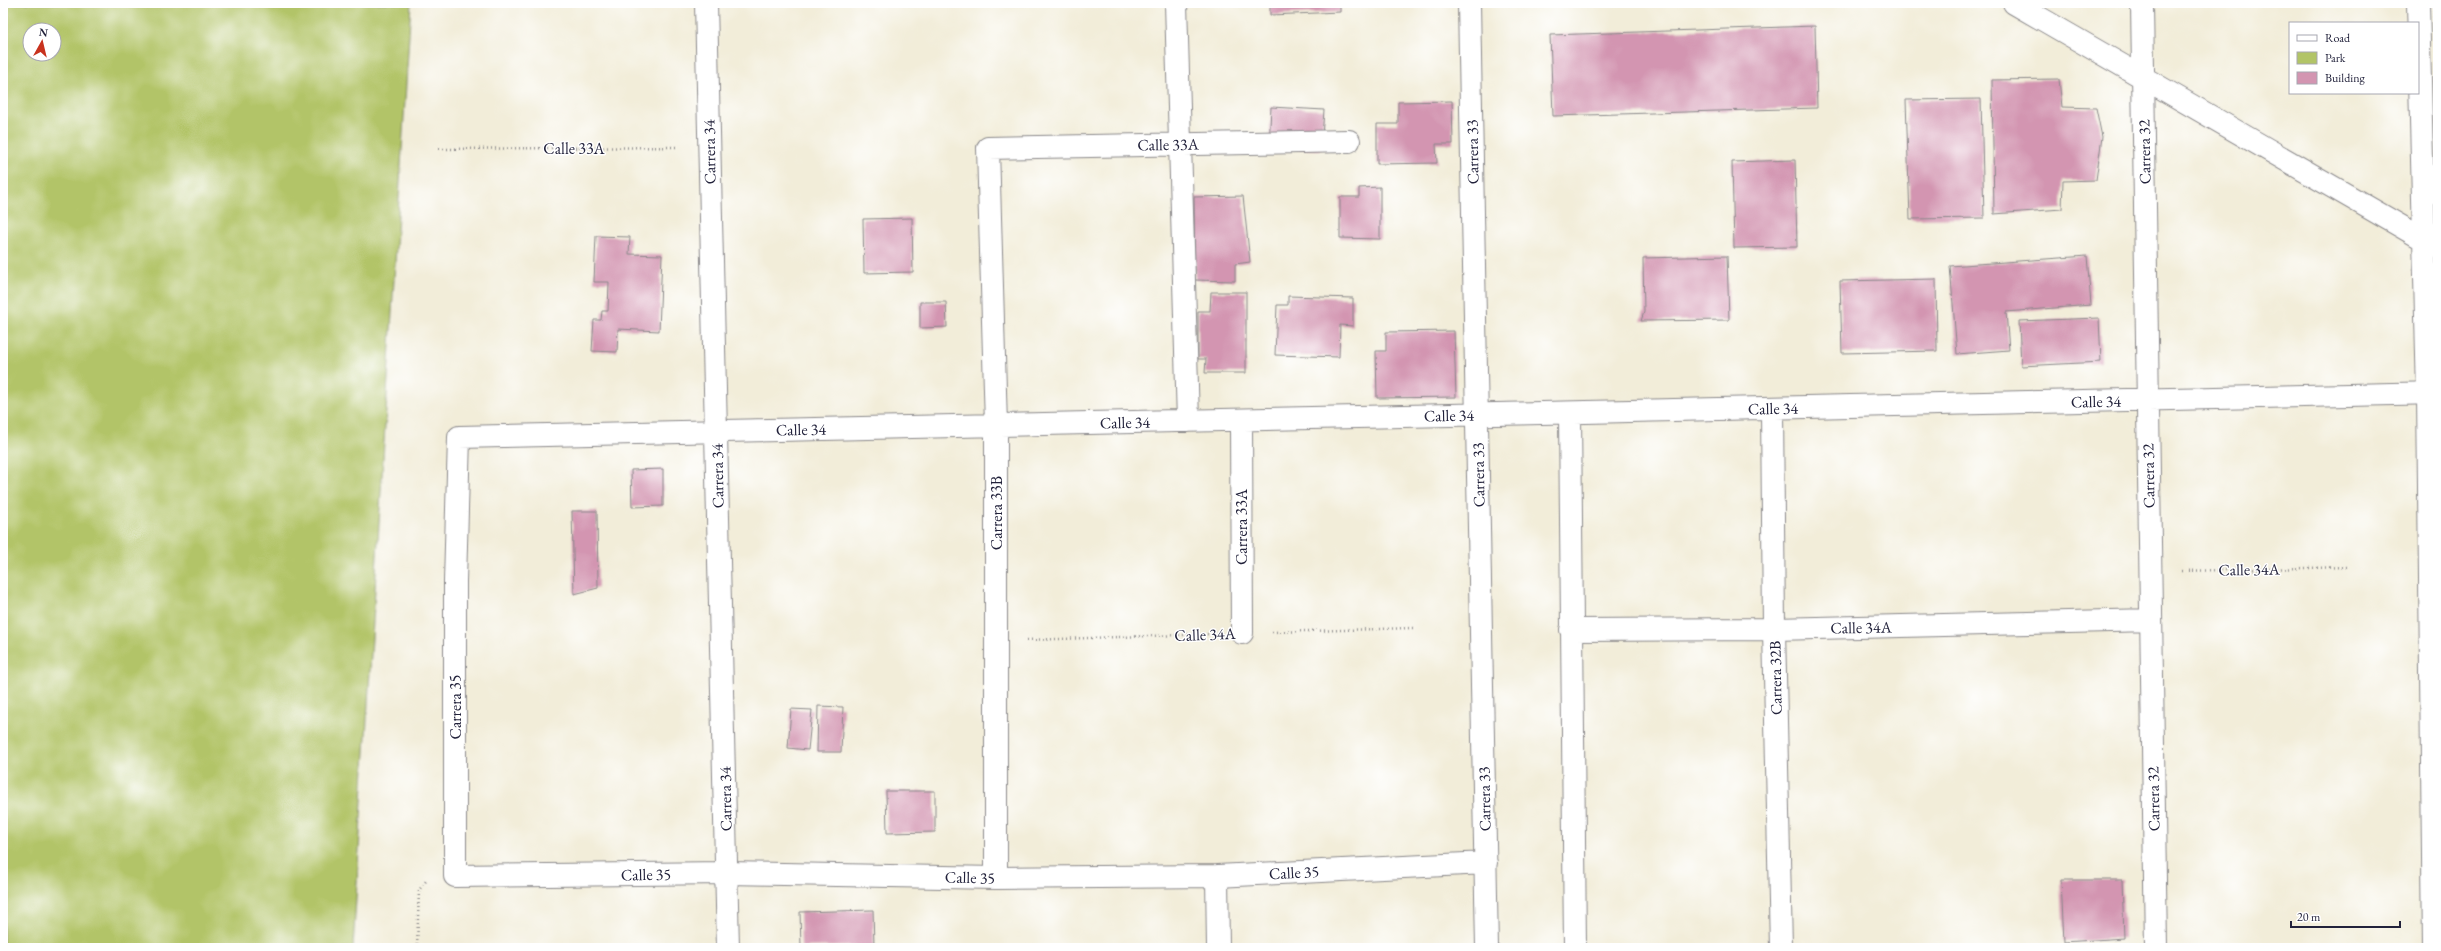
<svg xmlns="http://www.w3.org/2000/svg" width="2441" height="951" viewBox="0 0 2441 951" font-family="'EB Garamond',serif">
	<style>
		.green { fill: #b2c467; stroke: #6a7351; fill-rule: evenodd }
		.building { fill: #d395b1 }
		.lines { fill: none; stroke-linecap: round; stroke-linejoin: round }
		.minor-casing { stroke: #8a888a; stroke-width: 24 }
		.path { stroke: #8a888a; stroke-width: 2.5; stroke-dasharray: 1 3; stroke-linecap: butt }
		.minor { stroke: #fff; stroke-width: 22 }
		.labels { text-anchor: middle; stroke-width: 3; stroke-linejoin: round; paint-order: stroke }
		.street-label { font-size: 16px; fill: #22223b; stroke: #fff }
	</style>
	<rect width="100%" height="100%" fill="#fff"/>
	<filter id="ink" filterUnits="userSpaceOnUse"><feTurbulence type="fractalNoise" baseFrequency=".025" numOctaves="2"/><feDisplacementMap in="SourceGraphic" scale="8" xChannelSelector="R" yChannelSelector="G"/><feConvolveMatrix kernelMatrix="1 2 1 2 8 2 1 2 1" color-interpolation-filters="sRGB"/></filter>
	<filter id="wash" filterUnits="userSpaceOnUse"><feTurbulence type="fractalNoise" baseFrequency=".012" numOctaves="4" result="noise"/><feDisplacementMap in="SourceGraphic" scale="16" xChannelSelector="R" yChannelSelector="G"/><feGaussianBlur stdDeviation="0.9" result="paint"/><feColorMatrix in="noise" values="0 0 0 0 0 0 0 0 0 0 0 0 0 0 0 0 0 1.4 0 .05"/><feComposite in="paint" operator="in"/></filter>
	<g filter="url(#wash)">
		<rect width="100%" height="100%" fill="#f2edd9"/>
		<!-- green -->
		<path class="green" d="M3 3H411L353 948H3ZM30 30H54V54H30Z"/>
		<g id="blocks">
			<!-- building -->
			<path class="building" d="M1270 3H1340V12L1270 15Z
				M1815 26 1817 108 1553 116 1550 35Z
				M2059 79 2062 107 2096 108 2102 137 2096 180 2063 181 2062 209 1994 214 1992 80Z
				M1981 99 1984 218 1910 219 1906 100Z
				M1452 101 1453 144H1436L1437 163 1377 164V124H1398V102Z
				M1271 107 1324 110 1321 150 1269 147Z
				M1795 160 1797 247 1734 248 1732 162Z
				M1380 187V239L1340 238V197H1359V188Z
				M1243 196 1250 262 1235 264V281L1195 280 1194 197Z
				M912 218 913 272 864 273 863 219Z
				M596 236 630 237 629 254 662 255 659 331 618 329 617 352 592 351 594 320H601L602 311H608L609 282H594Z
				M1727 256 1729 320 1641 321 1644 312 1643 258Z
				M2087 256 2091 305 2006 312 2009 350 1957 354 1950 266Z
				M1936 279 1937 351 1842 353 1840 281Z
				M1211 292H1246V373H1205L1206 359H1198V311H1210Z
				M1288 296 1353 298V326L1340 325 1339 357 1275 355 1277 305H1288Z
				M920 302H946L947 327 920 328Z
				M2099 318 2101 362 2021 366 2019 321Z
				M1454 331 1456 397 1377 398 1376 351H1386V332Z
				M663 469V506L632 507 631 470Z
				M572 511H597L598 588 574 594Z
				M818 706 843 707 841 752H817Z
				M791 709 812 710 808 750 788 748Z
				M886 791H935V832L887 833Z
				M2061 880H2122L2124 938 2064 942Z
				M873 910 874 946 801 947 800 912Z"/>
		</g>
	</g>
	<g filter="url(#ink)">
		<use href="#blocks" fill-opacity="0" stroke="#8a888a" stroke-width="1"/>
		<g class="lines">
			<!-- minor casing -->
			<g class="minor-casing">
				<path id="minor" d="M706 3 728 948
					M1176 3 1188 421
					M1469 3 1487 948
					M2014 3 2435 246
					M2142 3 2156 948
					M2418 3 2428 394 2434 948
					M1772 408 1774 629 1781 948
					M1570 413 1575 948
					M1241 420 1242 633
					M1571 630 1774 629 2151 620
					M1486 863 1217 876 996 878 726 873 455 876V582L459 437 2438 393
					M1217 876 1218 948
					M996 878V425L988 148 1349 141"/>
			</g>
			<!-- path -->
			<path class="path" d="M439 149 679 147
				M2181 571 2349 567
				M1272 632 1413 628
				M1027 640 1211 634
				M417 948 419 890 426 881"/>
			<!-- minor -->
			<use href="#minor" class="minor"/>
		</g>
	</g>
	<g class="labels">
		<!-- street labels -->
		<g class="street-label">
			<text transform="translate(1168 144) rotate(-1)" y="6">Calle 33A</text>
			<text x="574" y="154">Calle 33A</text>
			<text transform="translate(709 152) rotate(-91)" y="6">Carrera 34</text>
			<text transform="translate(1472 152) rotate(-91)" y="6">Carrera 33</text>
			<text transform="translate(2144 152) rotate(-91)" y="6">Carrera 32</text>
			<text transform="translate(2096 401) rotate(-1)" y="6">Calle 34</text>
			<text transform="translate(1773 408) rotate(-1)" y="6">Calle 34</text>
			<text transform="translate(1449 415) rotate(-1)" y="6">Calle 34</text>
			<text transform="translate(1125 422) rotate(-1)" y="6">Calle 34</text>
			<text transform="translate(801 429) rotate(-1)" y="6">Calle 34</text>
			<text transform="translate(1478 475) rotate(-91)" y="6">Carrera 33</text>
			<text transform="translate(717 476) rotate(-91)" y="6">Carrera 34</text>
			<text transform="translate(2148 476) rotate(-91)" y="6">Carrera 32</text>
			<text transform="translate(996 513) rotate(-90)" y="6">Carrera 33B</text>
			<text transform="translate(1241 527) rotate(-90)" y="6">Carrera 33A</text>
			<text transform="translate(2249 569) rotate(-1)" y="6">Calle 34A</text>
			<text transform="translate(1861 627) rotate(-1)" y="6">Calle 34A</text>
			<text transform="translate(1205 634) rotate(-2)" y="6">Calle 34A</text>
			<text transform="translate(1775 678) rotate(-91)" y="6">Carrera 32B</text>
			<text transform="translate(455 707) rotate(-90)" y="6">Carrera 35</text>
			<text transform="translate(725 799) rotate(-91)" y="6">Carrera 34</text>
			<text transform="translate(1484 799) rotate(-91)" y="6">Carrera 33</text>
			<text transform="translate(2153 799) rotate(-91)" y="6">Carrera 32</text>
			<text transform="translate(1294 872) rotate(-3)" y="6">Calle 35</text>
			<text transform="translate(646 874) rotate(-1)" y="6">Calle 35</text>
			<text transform="translate(970 877) rotate(1)" y="6">Calle 35</text>
		</g>
	</g>
	<!-- margin -->
	<rect width="2441" height="951" fill="none" stroke="#fff" stroke-width="16"/>
	<!-- legend -->
	<rect x="2289" y="22" width="130" height="72" fill="#ffffff" stroke="#a7a7b1"/>
	<rect x="2297" y="35" width="20" height="6" fill="#ffffff" stroke="#a7a7b1"/>
	<text x="2325" y="42" font-size="12" fill="#22223b">Road</text>
	<rect x="2297" y="52" width="20" height="12" fill="#b2c467" stroke="#a7a7b1"/>
	<text x="2325" y="62" font-size="12" fill="#22223b">Park</text>
	<rect x="2297" y="72" width="20" height="12" fill="#d395b1" stroke="#a7a7b1"/>
	<text x="2325" y="82" font-size="12" fill="#22223b">Building</text>
	<!-- north arrow -->
	<g transform="translate(42 42) rotate(8)"><circle r="19" fill="#ffffff" stroke="#a7a7b1"/>
	<path d="M0-3L7 15L0 10L-7 15Z" fill="#c8321e"/>
	<text y="-6" font-size="11" font-weight="bold" text-anchor="middle" fill="#22223b">N</text>
	</g>
	<!-- scale -->
	<path d="M2291 921v6h109v-6" fill="none" stroke="#22223b" stroke-width="2"/>
	<text x="2297" y="921" font-size="12" fill="#22223b" stroke="#ffffff" stroke-width="3" paint-order="stroke">20 m</text>
</svg>
